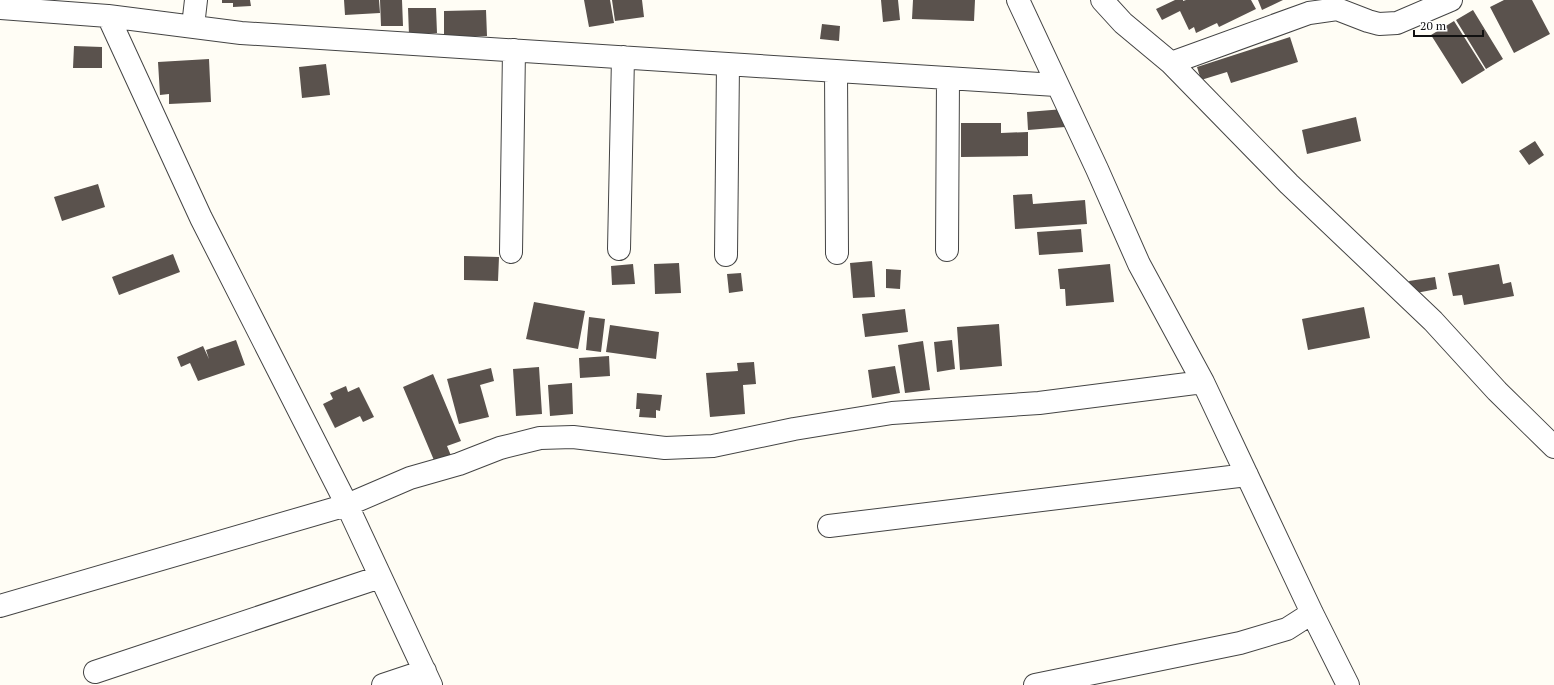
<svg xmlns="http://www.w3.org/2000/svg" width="1554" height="685" viewBox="0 0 1554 685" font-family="'PT Serif',serif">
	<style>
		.building { fill: #5a524d }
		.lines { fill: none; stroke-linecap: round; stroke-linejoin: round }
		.minor-casing { stroke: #444; stroke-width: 24 }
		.minor { stroke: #fff; stroke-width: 22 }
	</style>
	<rect width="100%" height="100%" fill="#fffdf5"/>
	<!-- building -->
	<path class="building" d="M222 0H250L251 6 233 7V3H222Z
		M344 0H379L380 13 345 15Z
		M380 0H402L403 26H381Z
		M584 0H610L614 23 589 27Z
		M612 0H642L644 17 615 21Z
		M881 0H898L900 20 883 22Z
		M913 0H975L974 21 912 19Z
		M1175 0H1183V1L1186 0H1251L1256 9 1219 27 1217 23 1196 33 1194 27 1189 30 1180 11 1162 20 1156 9Z
		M1258 0H1283L1262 10Z
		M1504 0H1532L1550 34 1514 53 1490 7Z
		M408 8H436L437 33 409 35Z
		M486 10 487 36 444 37V11Z
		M1473 10 1503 59 1486 69 1456 20Z
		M1454 21 1485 70 1462 84 1431 35Z
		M822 24 840 26 839 41 820 39Z
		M1290 37 1298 62 1231 83 1227 72 1201 80 1197 67Z
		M74 46 102 47V68H73Z
		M209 59 211 102 169 104V94L160 95 158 62Z
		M326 64 330 95 302 98 299 67Z
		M1064 109 1065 127 1028 130 1027 112Z
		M1356 117 1361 141 1307 154 1302 130Z
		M961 123H1001V133L1028 132V156L961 157Z
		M1535 141 1544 155 1529 165 1519 151Z
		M98 184 105 207 62 221 54 197Z
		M1032 194 1033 204 1085 200 1087 224 1015 229 1013 195Z
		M1081 229 1083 252 1039 255 1037 232Z
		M173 254 180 272 119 295 112 277Z
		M464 256 499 257 498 281 464 280Z
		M872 261 875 297 853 298 850 263Z
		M679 263 681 293 655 294 654 264Z
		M633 264 635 284 612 285 611 266Z
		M1110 264 1114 302 1066 306 1065 289H1060L1058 269Z
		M1499 264 1503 284 1511 282 1514 296 1464 305 1462 295 1453 296 1448 273Z
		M886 269 901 270 900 289 886 288Z
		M741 273 743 291 729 293 727 274Z
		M1435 277 1437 289 1411 294 1409 281Z
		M534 302 585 311 578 349 526 339Z
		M1364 307 1370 338 1308 350 1302 319Z
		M905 309 908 332 865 337 862 314Z
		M589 317 605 319 601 352 586 350Z
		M999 324 1002 366 960 370 957 327Z
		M610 325 659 332 656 359 606 352Z
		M236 340 245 365 198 381 190 363 181 367 177 357 203 346 209 359 206 350Z
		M952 340 955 369 937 372 934 342Z
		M923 341 930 390 905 393 898 345Z
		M609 356 610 376 580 378 579 358Z
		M754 362 756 384 743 385 745 414 710 417 706 373 738 371 737 363Z
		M895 366 900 393 872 398 868 370Z
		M539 367 542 414 516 416 513 369Z
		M491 368 494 381 480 385 489 417 459 424 447 379Z
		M433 374 461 441 447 446 452 458 436 465 403 387Z
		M572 383 573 414 550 416 548 385Z
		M346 386 348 392 359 387 374 417 363 422 360 416 335 428 323 404 333 399 330 393Z
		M637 393 662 395 660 411 656 410V418L639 417 640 409H636Z"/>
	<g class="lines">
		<!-- minor casing -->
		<g class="minor-casing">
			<path id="minor" d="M1018 0 1097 169 1139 264 1203 382 1312 613 1348 685
				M1102 0 1123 23 1171 63 1289 184 1433 321 1497 391 1554 447
				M0 8 108 16 241 33 1056 85
				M108 16 201 218 347 505 431 685
				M193 26 196 0
				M1171 63 1309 13 1337 9 1368 21 1379 24 1397 23 1451 0
				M836 71 837 253
				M619 249 623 57
				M947 250 948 78
				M511 252 514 50
				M726 255 728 64
				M829 526 1247 475
				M0 606 347 505 410 478 459 464 500 448 540 438 573 437 665 448 713 446 794 429 892 413 1039 403 1203 382
				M95 672 380 577
				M383 685 425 671
				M1035 685 1240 643 1287 629 1312 613"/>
		</g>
		<!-- minor -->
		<use href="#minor" class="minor"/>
	</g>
	<!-- scale -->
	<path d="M1414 30v6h69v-6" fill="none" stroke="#111111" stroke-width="2"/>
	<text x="1420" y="30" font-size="12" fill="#111111" stroke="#ffffff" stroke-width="3" paint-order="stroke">20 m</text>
</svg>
